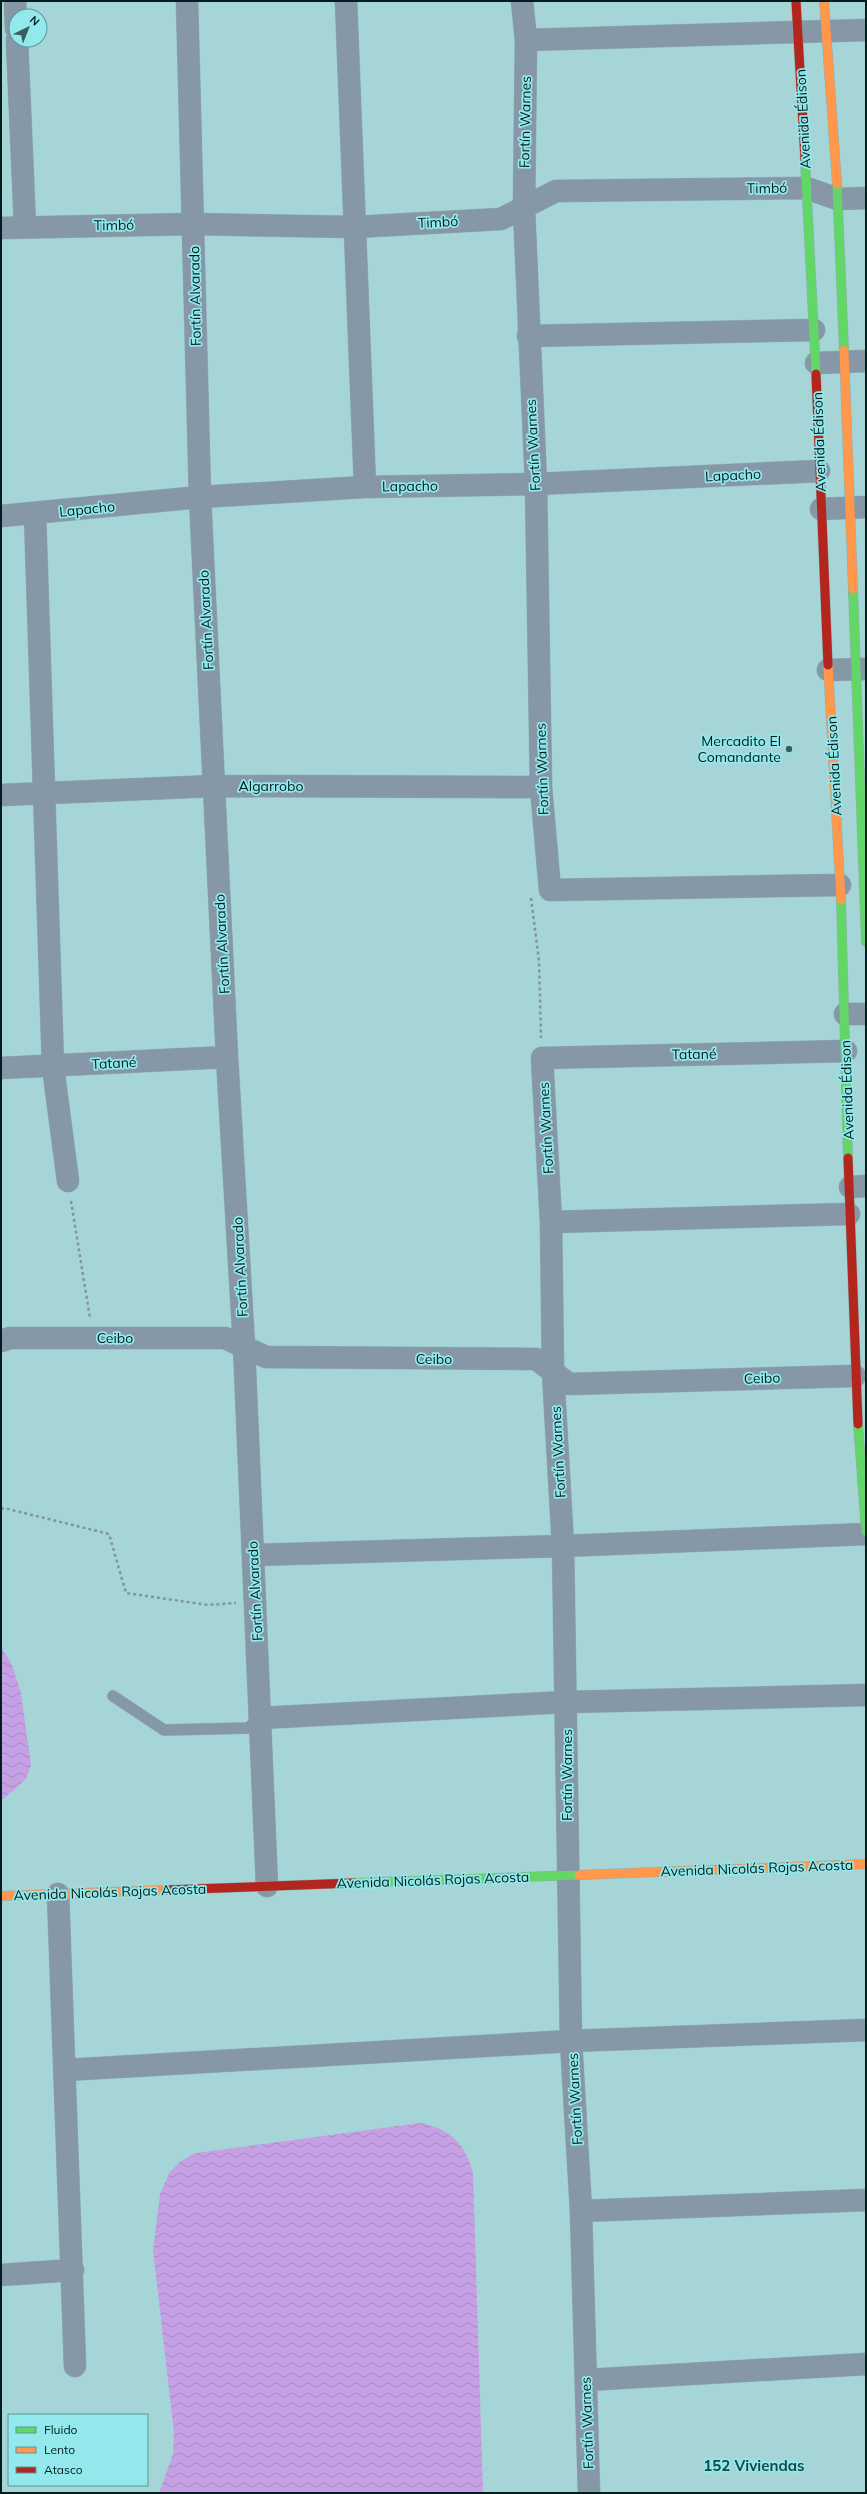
<svg xmlns="http://www.w3.org/2000/svg" width="867" height="2494" viewBox="0 0 867 2494" font-family="Mulish,sans-serif">
	<style>
		.water { fill: url(#water-waves) }
		.lines { fill: none; stroke-linecap: round; stroke-linejoin: round }
		.lane-casing { stroke: #8db1b2; stroke-width: 12 }
		.street-casing { stroke: #8db1b2; stroke-width: 23 }
		.fast-casing { stroke: #8db1b2; stroke-width: 10 }
		.slow-casing { stroke: #8db1b2; stroke-width: 10 }
		.jam-casing { stroke: #8db1b2; stroke-width: 10 }
		.path { stroke: #8095a0; stroke-width: 2.5; stroke-dasharray: 3 3; stroke-linecap: butt }
		.lane { stroke: #8697a8; stroke-width: 11 }
		.street { stroke: #8697a8; stroke-width: 22 }
		.fast { stroke: #63d668; stroke-width: 9 }
		.slow { stroke: #ff974d; stroke-width: 9 }
		.jam { stroke: #b3261e; stroke-width: 9 }
		.poi-dot { fill: #3b5d5f; stroke: #92e8eb; stroke-width: 1.5 }
		.labels { text-anchor: middle; stroke-width: 3.5; stroke-linejoin: round; paint-order: stroke }
		.street-label { font-size: 14px; fill: #021d1e; stroke: #92e8eb }
		.poi-label { font-size: 14px; fill: #021d1e; stroke: #92e8eb; text-anchor: end }
		.neighbourhood-label { font-size: 15px; font-weight: bold; fill: #184749; stroke: #92e8eb }
	</style>
	<defs>
		<pattern id="water-waves" width="16" height="10" patternUnits="userSpaceOnUse"><rect width="16" height="10" fill="#c6a0e4"/><path d="M0 5q4-4 8 0t8 0" fill="none" stroke="#a889c3"/></pattern>
	</defs>
	<rect width="100%" height="100%" fill="#a6d5d7"/>
	<!-- water -->
	<path class="water" d="M1 1647 12 1665 21 1693 31 1765 26 1779 1 1801Z
		M420 2123C449 2128 466 2144 473 2173L483 2493H159L173 2454 174 2433 153 2250 160 2194 170 2172 181 2161 196 2153Z"/>
	<g class="lines">
		<!-- lane casing -->
		<g class="lane-casing">
			<path id="lane" d="M113 1696 164 1730 248 1728 260 1718"/>
		</g>
		<!-- street casing -->
		<g class="street-casing">
			<path id="street" d="M15 1 16 28
				M187 1 200 497 227 1057 244 1346 267 1886
				M346 1 365 487
				M522 1 526 40 524 209 536 484 541 787 550 890 840 885
				M17 40 25 227
				M526 40 866 30
				M1 228 193 224 355 227 501 219 556 191 806 188 838 199 866 198
				M528 336 814 330
				M816 363 866 361
				M821 509 866 507
				M35 514 53 1067 68 1181
				M1 516 200 497 365 487 536 484 819 471
				M828 670 866 669
				M1 795 214 786 541 787
				M845 1014H866
				M1 1068 227 1057
				M850 1187 866 1186
				M551 1222 849 1214
				M1 1341 10 1338H225L266 1357 536 1359 569 1384 855 1376
				M253 1555 563 1546 866 1534
				M260 1718 567 1702 866 1695
				M58 1894 75 2366
				M65 2070 571 2041 866 2030
				M581 2211 866 2200
				M1 2275 73 2270
				M586 2380 866 2364
				M589 2493 581 2211 571 2041 563 1546 553 1372 551 1222 542 1058 846 1051"/>
		</g>
		<!-- fast casing -->
		<g class="fast-casing">
			<path id="fast" d="M805 159 816 374
				M837 184 844 350
				M853 589 866 942
				M841 900 848 1158
				M858 1424 866 1531
				M353 1883 579 1875"/>
		</g>
		<!-- slow casing -->
		<g class="slow-casing">
			<path id="slow" d="M824 1 837 184
				M844 350 853 589
				M828 665 841 900
				M579 1875 866 1864
				M1 1896 166 1890"/>
		</g>
		<!-- jam casing -->
		<g class="jam-casing">
			<path id="jam" d="M796 1 805 159
				M816 374 828 665
				M848 1158 858 1424
				M166 1890 353 1883"/>
		</g>
		<!-- path -->
		<path class="path" d="M531 898 539 961 541 1038
			M71 1201 90 1318
			M1 1509 4 1508 109 1534 126 1593 208 1605 236 1603"/>
		<!-- lane -->
		<use href="#lane" class="lane"/>
		<!-- street -->
		<use href="#street" class="street"/>
		<!-- fast -->
		<use href="#fast" class="fast"/>
		<!-- slow -->
		<use href="#slow" class="slow"/>
		<!-- jam -->
		<use href="#jam" class="jam"/>
	</g>
	<!-- markers -->
	<circle class="poi-dot" cx="789" cy="749" r="4"/>
	<g class="labels">
		<!-- street labels -->
		<g class="street-label">
			<text transform="translate(803 119) rotate(-93)" y="5">Avenida Édison</text>
			<text transform="translate(525 122) rotate(-89)" y="5">Fortín Warnes</text>
			<text transform="translate(767 188) rotate(-1)" y="5">Timbó</text>
			<text transform="translate(438 222) rotate(-3)" y="5">Timbó</text>
			<text transform="translate(114 225) rotate(-1)" y="5">Timbó</text>
			<text transform="translate(195 296) rotate(-91)" y="5">Fortín Alvarado</text>
			<text transform="translate(819 442) rotate(-92)" y="5">Avenida Édison</text>
			<text transform="translate(533 445) rotate(-93)" y="5">Fortín Warnes</text>
			<text transform="translate(733 475) rotate(-3)" y="5">Lapacho</text>
			<text transform="translate(410 486) rotate(-1)" y="5">Lapacho</text>
			<text transform="translate(87 509) rotate(-6)" y="5">Lapacho</text>
			<text transform="translate(206 620) rotate(-93)" y="5">Fortín Alvarado</text>
			<text transform="translate(834 766) rotate(-93)" y="5">Avenida Édison</text>
			<text transform="translate(542 769) rotate(-92)" y="5">Fortín Warnes</text>
			<text x="271" y="791">Algarrobo</text>
			<text transform="translate(222 944) rotate(-93)" y="5">Fortín Alvarado</text>
			<text transform="translate(694 1054) rotate(-1)" y="5">Tatané</text>
			<text transform="translate(114 1063) rotate(-3)" y="5">Tatané</text>
			<text transform="translate(847 1090) rotate(-92)" y="5">Avenida Édison</text>
			<text transform="translate(546 1128) rotate(-93)" y="5">Fortín Warnes</text>
			<text transform="translate(240 1267) rotate(-93)" y="5">Fortín Alvarado</text>
			<text x="115" y="1343">Ceibo</text>
			<text x="434" y="1364">Ceibo</text>
			<text transform="translate(762 1378) rotate(-2)" y="5">Ceibo</text>
			<text transform="translate(558 1452) rotate(-93)" y="5">Fortín Warnes</text>
			<text transform="translate(255 1591) rotate(-93)" y="5">Fortín Alvarado</text>
			<text transform="translate(567 1775) rotate(-90)" y="5">Fortín Warnes</text>
			<text transform="translate(757 1868) rotate(-2)" y="5">Avenida Nicolás Rojas Acosta</text>
			<text transform="translate(433 1880) rotate(-2)" y="5">Avenida Nicolás Rojas Acosta</text>
			<text transform="translate(110 1892) rotate(-2)" y="5">Avenida Nicolás Rojas Acosta</text>
			<text transform="translate(575 2099) rotate(-93)" y="5">Fortín Warnes</text>
			<text transform="translate(587 2423) rotate(-92)" y="5">Fortín Warnes</text>
		</g>
		<!-- poi labels -->
		<g class="poi-label">
			<text x="781" y="746">Mercadito El<tspan x="781" dy="16">Comandante</tspan></text>
		</g>
		<!-- neighbourhood labels -->
		<g class="neighbourhood-label">
			<text x="754" y="2471">152 Viviendas</text>
		</g>
	</g>
	<!-- border -->
	<rect width="867" height="2494" fill="none" stroke="#021d1e" stroke-width="4"/>
	<!-- legend -->
	<rect x="8" y="2414" width="140" height="72" fill="#92e8eb" stroke="#589799"/>
	<rect x="16" y="2427" width="20" height="6" fill="#63d668" stroke="#589799"/>
	<text x="44" y="2434" font-size="12" fill="#021d1e">Fluido</text>
	<rect x="16" y="2447" width="20" height="6" fill="#ff974d" stroke="#589799"/>
	<text x="44" y="2454" font-size="12" fill="#021d1e">Lento</text>
	<rect x="16" y="2467" width="20" height="6" fill="#b3261e" stroke="#589799"/>
	<text x="44" y="2474" font-size="12" fill="#021d1e">Atasco</text>
	<!-- north arrow -->
	<g transform="translate(28 28) rotate(43)"><circle r="19" fill="#92e8eb" stroke="#589799"/>
	<path d="M0-3L7 15L0 10L-7 15Z" fill="#3b5d5f"/>
	<text y="-6" font-size="11" font-weight="bold" text-anchor="middle" fill="#021d1e">N</text>
	</g>
</svg>
